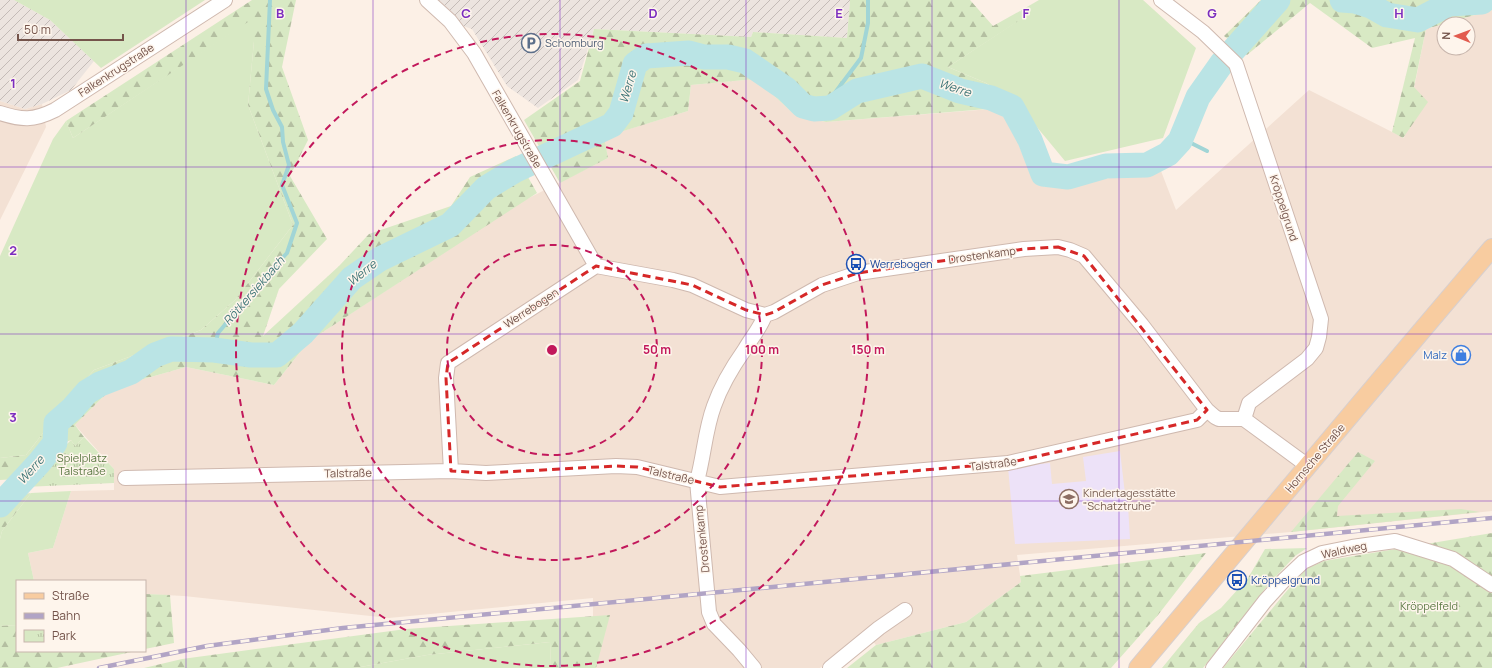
<svg xmlns="http://www.w3.org/2000/svg" width="1492" height="668" viewBox="0 0 1492 668" font-family="Manrope,sans-serif">
	<style>
		.residential { fill: #f3e1d4 }
		.industrial { fill: url(#industrial-furrows) }
		.education { fill: #ede2f8 }
		.grass { fill: #d8e9c4 }
		.forest { fill: url(#forest-firs) }
		.park { fill: url(#park-tufts) }
		.lines { fill: none; stroke-linecap: round; stroke-linejoin: round }
		.stream { stroke: #a1d5d6; stroke-width: 4 }
		.river { stroke: #bae4e5; stroke-width: 25 }
		.minor-casing { stroke: #cfb9af; stroke-width: 16 }
		.major-casing { stroke: #d8cfcd; stroke-width: 20 }
		.minor { stroke: #fff; stroke-width: 14 }
		.major { stroke: #f8cca0; stroke-width: 18 }
		.rail-casing { stroke: #b1a4c5; stroke-width: 4.5 }
		.rail { stroke: #fef5ec; stroke-width: 3; stroke-dasharray: 9; stroke-linecap: butt }
		.marked { fill: none; stroke: #d62828; stroke-width: 3; stroke-dasharray: 8 5; stroke-linejoin: round }
		.grid { fill: none; stroke: #7b2cbf; stroke-width: 1; stroke-opacity: 0.55 }
		.ring { fill: none; stroke: #c2185b; stroke-width: 2; stroke-dasharray: 7 5 }
		.labels { text-anchor: middle; stroke-width: 3; stroke-linejoin: round; paint-order: stroke }
		.service-label { font-size: 11px; fill: #4e5e75; stroke: #fef5ec; text-anchor: start }
		.street-label { font-size: 11px; fill: #74544b; stroke: #fef5ec }
		.transit-label { font-size: 11px; fill: #164399; stroke: #fef5ec; text-anchor: start }
		.shop-label { font-size: 11px; fill: #366cbe; stroke: #fef5ec; text-anchor: end }
		.park-label { font-size: 11px; fill: #5b7943; stroke: #fef5ec }
		.education-label { font-size: 11px; fill: #785e54; stroke: #fef5ec; text-anchor: start }
		.water-label { font-size: 12px; font-style: italic; fill: #407779; stroke: #fef5ec }
		.grid-label { font-size: 13px; text-anchor: middle; font-weight: bold; fill: #7b2cbf; stroke: #fef5ec; stroke-width: 3; stroke-linejoin: round; paint-order: stroke }
		.centre { fill: #c2185b; stroke: #fef5ec; stroke-width: 2 }
		.ring-label { font-size: 12px; text-anchor: middle; font-weight: bold; fill: #c2185b; stroke: #fef5ec; stroke-width: 3; stroke-linejoin: round; paint-order: stroke }
	</style>
	<defs>
		<pattern id="industrial-furrows" width="10" height="10" patternUnits="userSpaceOnUse"><rect width="10" height="10" fill="#ece4df"/><path d="M-1 1l2-2M0 10L10 0M9 11l2-2" fill="none" stroke="#c4bbb7"/></pattern>
		<pattern id="forest-firs" width="22" height="20" patternUnits="userSpaceOnUse"><rect width="22" height="20" fill="#d8e9c4"/><path d="M5 1l3.5 6h-7zM16 11l3.5 6h-7z" fill="#b4bfa1"/></pattern>
		<pattern id="park-tufts" width="24" height="20" patternUnits="userSpaceOnUse"><rect width="24" height="20" fill="#d8e9c4"/><path d="M3 7l-1-3M5 7V3M7 7l1-3M15 17l-1-3M17 17v-4M19 17l1-3" fill="none" stroke="#b4bfa1"/></pattern>
	</defs>
	<rect width="100%" height="100%" fill="#fcf0e6"/>
	<!-- residential -->
	<path class="residential" d="M1492 10V511L1291 532 1017 555 1021 582 966 622 876 645 865 632 820 668H593V598L389 618 184 596 145 594V581H34L28 553 53 548 71 491 114 490V469L75 425 112 388 186 367 274 385 309 341 523 201 608 158 603 137 688 111 691 85 756 79 795 115 826 122 1004 108 1032 178 1045 187 1161 171 1176 210 1309 90 1404 138 1426 29 1444 24V48H1468V24H1444Z
		M0 101 25 109 42 104 46 127 0 220Z"/>
	<!-- industrial -->
	<path class="industrial" d="M0 0H14L50 20 94 61 71 90 42 104 25 109 0 101Z
		M439 0H850L847 38 753 32 751 37 594 29 578 80 538 108 507 86 472 29 463 26Z"/>
	<!-- education -->
	<path class="education" d="M1120 451 1125 494 1128 505 1130 539 1015 544 1008 467 1050 463 1052 484 1086 481 1083 457Z"/>
	<!-- grass -->
	<path class="grass" d="M14 0H205L101 68 50 20Z
		M1039 0H1143L1196 48 1163 138 1065 161 1017 103 986 83 948 67 1025 16 1020 11Z
		M254 17V41L248 105 293 225 235 300 201 330 94 370 74 393 26 455 0 458V256L53 139 66 121 73 138Z
		M71 491 53 548 28 553 34 581H17V625L0 626V539L2 531 31 493Z
		M550 642 551 668H355L427 655Z"/>
	<!-- forest -->
	<path class="forest" d="M252 0H296L282 67 308 140 290 176 327 239 279 289 263 336 339 266 369 234 451 206 470 177 516 156 537 193 309 341 274 385 186 367 112 388 75 425 84 437 75 446 71 440 44 452 16 479 0 480V458L26 455 74 393 94 370 201 330 235 300 293 225 248 105 254 41V18L73 138 66 121Z
		M850 0H970L993 26 1020 11 1026 16 948 67 986 83 1012 107 826 122 795 115 756 79 691 85 688 111 604 137 608 158 560 183 524 120 580 81 594 29 751 37 753 32 847 38Z
		M1261 0H1492V10L1426 29 1414 87 1428 102 1403 138 1392 132 1415 38 1372 48 1310 3 1247 55 1224 36Z
		M1358 452 1375 461 1338 506 1337 516 1461 509 1480 512 1291 532Z
		M31 493 2 531 0 539V497Z
		M1492 533V668H1223L1285 593 1306 569 1324 561Z
		M1307 548 1295 556 1268 585 1203 668H1162L1199 623 1221 608 1248 578 1265 549Z
		M1206 553 1158 615 1111 668H847L876 645 966 622 1021 582 1020 576Z
		M145 594 170 595 174 643 145 649Z
		M610 615 596 668H551L550 642 427 655 355 668H144L182 659 406 629Z
		M17 625V651H136L57 668H0V626Z"/>
	<!-- park -->
	<path class="park" d="M84 437 114 469V483L24 487 71 440 75 446Z"/>
	<g class="lines">
		<!-- stream -->
		<path class="stream" d="M825 108 831 98 861 58 868 23V0
			M1181 138 1207 151
			M214 350 218 333 235 313 243 301 287 253 297 223 282 185 289 165 283 142 282 127 273 110 266 89 270 0"/>
		<!-- river -->
		<path class="river" d="M1342 0 1355 1 1371 6 1387 15 1418 20 1449 4 1482 2 1484 0
			M0 505 39 463 55 443 56 423 73 408 87 392 100 384 131 372 155 355 171 349 214 350 251 355H277L303 333 352 278 380 259 450 225 486 188 514 171 612 125 621 113 635 64 646 56 689 53 704 57H728L745 61 786 89 803 106 814 109 830 108 857 91 922 76 960 91 991 98 1012 107 1030 140 1043 174 1068 177 1106 166 1147 165 1168 154 1180 141 1198 97 1222 63 1278 0"/>
		<!-- minor casing -->
		<g class="minor-casing">
			<path id="minor" d="M427 0 450 21 474 53 596 266
				M1161 0 1203 32 1236 64 1321 319 1319 337 1316 348 1307 359 1249 403 1244 419
				M0 113C22 120 33 121 55 110L225 0
				M451 471 446 378 448 363 596 266 673 280 692 285 746 310 765 315 774 312 822 285 858 273 1024 249 1058 247 1070 250 1084 256 1142 325 1207 410 1215 417 1219 419H1244L1308 466
				M125 478 451 471 486 473 616 466 637 467 720 487 1008 463 1197 420 1207 410
				M754 668 739 650 714 624 709 612 697 481C704 456 705 430 714 406 721 386 733 366 745 349 752 337 761 327 765 315
				M830 668 879 628 905 610
				M1213 668 1265 601 1285 579 1303 562 1322 553 1352 547 1395 541 1453 559 1492 585"/>
		</g>
		<!-- major casing -->
		<g class="major-casing">
			<path id="major" d="M1138 668C1256 528 1373 387 1492 248"/>
		</g>
		<!-- minor -->
		<use href="#minor" class="minor"/>
		<!-- major -->
		<use href="#major" class="major"/>
		<!-- rail casing -->
		<g class="rail-casing">
			<path id="rail" d="M99 668 207 646 343 628 1492 518"/>
		</g>
		<!-- rail -->
		<use href="#rail" class="rail"/>
	</g>
	<!-- marked area -->
	<path class="marked" d="M1058 247 1084 256 1207 410 1197 420 1008 463 720 487 637 467 616 466 486 473 451 471 446 378 448 363 596 266 692 285 746 310 765 315 774 312 822 285 858 273 1024 249Z"/>
	<!-- grid -->
	<path class="grid" d="M186 0V668M373 0V668M560 0V668M746 0V668M932 0V668M1119 0V668M1306 0V668M0 167H1492M0 334H1492M0 501H1492"/>
	<!-- distance rings -->
	<g class="ring">
		<circle cx="552" cy="350" r="105"/>
		<circle cx="552" cy="350" r="210"/>
		<circle cx="552" cy="350" r="316"/>
	</g>
	<!-- icons -->
	<defs>
		<g id="parking-ring" transform="scale(1)"><circle r="9.5" fill="#fef5ec" stroke="#5c6f8a" stroke-width="1.5"/><path d="M-3.5-5.5H1a3.5 3.5 0 0 1 0 7H-1V5.5H-3.5ZM-1-3.4V-.6H.8a1.4 1.4 0 0 0 0-2.8Z" fill="#5c6f8a"/></g>
		<g id="bus-ring" transform="scale(1)"><circle r="9.5" fill="#fef5ec" stroke="#1a4fb4" stroke-width="1.5"/><path d="M-5-6H5V4H4V6H2V4H-2V6H-4V4H-5ZM-3.5-4V0h7V-4ZM-3.5 1.2v1.5H-2V1.2ZM2 1.2v1.5H3.5V1.2Z" fill="#1a4fb4"/></g>
		<g id="shop-ring" transform="scale(1)"><circle r="9.5" fill="#fef5ec" stroke="#3f7fe0" stroke-width="1.5"/><path d="M-5-2.5h2.3a2.7 3.5 0 0 1 5.4 0H5L5.5 6h-11ZM-1.5-2.5h3a1.5 2.3 0 0 0-3 0Z" fill="#3f7fe0"/></g>
		<g id="school-ring" transform="scale(1)"><circle r="9.5" fill="#fef5ec" stroke="#8d6e63" stroke-width="1.5"/><path d="M0-5L7-2L0 1L-7-2ZM-4 1L0 2.5L4 1V4Q0 6-4 4Z" fill="#8d6e63"/></g>
	</defs>
	<g fill-rule="evenodd">
		<use href="#parking-ring" x="531" y="43"/>
		<use href="#bus-ring" x="856" y="264"/>
		<use href="#shop-ring" x="1461" y="355"/>
		<use href="#school-ring" x="1069" y="499"/>
		<use href="#bus-ring" x="1237" y="580"/>
	</g>
	<g class="labels">
		<!-- service labels -->
		<g class="service-label">
			<text x="545" y="47">Schomburg</text>
		</g>
		<!-- street labels -->
		<g class="street-label">
			<text transform="translate(116 70) rotate(-33)" y="4">Falkenkrugstraße</text>
			<text transform="translate(517 129) rotate(60)" y="4">Falkenkrugstraße</text>
			<text transform="translate(1284 208) rotate(72)" y="4">Kröppelgrund</text>
			<text transform="translate(982 255) rotate(-8)" y="4">Drostenkamp</text>
			<text transform="translate(531 308) rotate(-33)" y="4">Werrebogen</text>
			<text transform="translate(1315 458) rotate(-50)" y="4">Hornsche Straße</text>
			<text transform="translate(993 464) rotate(-7)" y="4">Talstraße</text>
			<text transform="translate(348 473) rotate(-1)" y="4">Talstraße</text>
			<text transform="translate(671 475) rotate(13)" y="4">Talstraße</text>
			<text transform="translate(702 539) rotate(-96)" y="4">Drostenkamp</text>
			<text transform="translate(1344 550) rotate(-12)" y="4">Waldweg</text>
		</g>
		<!-- transit labels -->
		<g class="transit-label">
			<text x="870" y="268">Werrebogen</text>
			<text x="1251" y="584">Kröppelgrund</text>
		</g>
		<!-- shop labels -->
		<g class="shop-label">
			<text x="1447" y="359">Malz</text>
		</g>
		<!-- park labels -->
		<g class="park-label">
			<text x="82" y="462">Spielplatz<tspan x="82" dy="13">Talstraße</tspan></text>
			<text x="1429" y="610">Kröppelfeld</text>
		</g>
		<!-- education labels -->
		<g class="education-label">
			<text x="1083" y="497">Kindertagesstätte<tspan x="1083" dy="13">"Schatztruhe"</tspan></text>
		</g>
		<!-- water labels -->
		<g class="water-label">
			<text transform="translate(628 87) rotate(-74)" y="4">Werre</text>
			<text transform="translate(955 88) rotate(18)" y="4">Werre</text>
			<text transform="translate(362 273) rotate(-39)" y="4">Werre</text>
			<text transform="translate(254 291) rotate(-49)" y="4">Rötkersiekbach</text>
			<text transform="translate(31 470) rotate(-48)" y="4">Werre</text>
		</g>
	</g>
	<g class="grid-label">
		<text x="280" y="18">B</text>
		<text x="466" y="18">C</text>
		<text x="653" y="18">D</text>
		<text x="839" y="18">E</text>
		<text x="1026" y="18">F</text>
		<text x="1212" y="18">G</text>
		<text x="1399" y="18">H</text>
		<text x="13" y="88">1</text>
		<text x="13" y="255">2</text>
		<text x="13" y="422">3</text>
	</g>
	<circle cx="552" cy="350" r="6" class="centre"/>
	<g class="ring-label">
		<text x="657" y="354">50 m</text>
		<text x="762" y="354">100 m</text>
		<text x="868" y="354">150 m</text>
	</g>
	<!-- legend -->
	<rect x="16" y="580" width="130" height="72" fill="#fef5ec" stroke="#c7b5ac"/>
	<rect x="24" y="593" width="20" height="6" fill="#f8cca0" stroke="#c7b5ac"/>
	<text x="52" y="600" font-size="12" fill="#74544b">Straße</text>
	<rect x="24" y="613" width="20" height="6" fill="#b1a4c5" stroke="#c7b5ac"/>
	<text x="52" y="620" font-size="12" fill="#74544b">Bahn</text>
	<rect x="24" y="630" width="20" height="12" fill="url(#park-tufts)" stroke="#c7b5ac"/>
	<text x="52" y="640" font-size="12" fill="#74544b">Park</text>
	<!-- north arrow -->
	<g transform="translate(1456 36) rotate(271)"><circle r="19" fill="#fef5ec" stroke="#c7b5ac"/>
	<path d="M0-3L7 15L0 10L-7 15Z" fill="#e25b4e"/>
	<text y="-6" font-size="11" font-weight="bold" text-anchor="middle" fill="#74544b">N</text>
	</g>
	<!-- scale -->
	<path d="M18 34v6h105v-6" fill="none" stroke="#74544b" stroke-width="2"/>
	<text x="24" y="34" font-size="12" fill="#74544b" stroke="#fef5ec" stroke-width="3" paint-order="stroke">50 m</text>
</svg>
